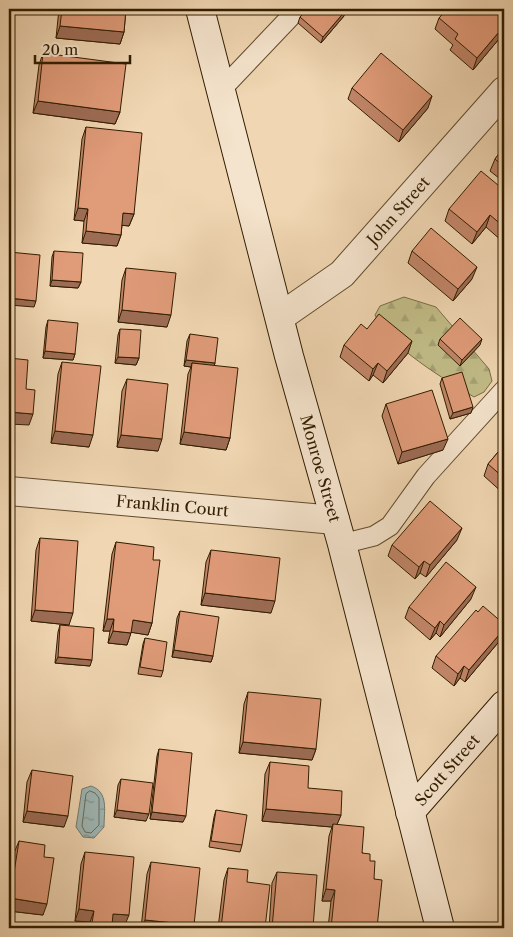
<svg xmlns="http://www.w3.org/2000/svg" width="513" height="937" viewBox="0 0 513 937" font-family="'Libre Caslon Text',serif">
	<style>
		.forest { fill: url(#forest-firs); stroke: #796c44 }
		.water { fill: url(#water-ripples); stroke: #72796d }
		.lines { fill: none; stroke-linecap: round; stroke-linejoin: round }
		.shore { stroke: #686a5b; stroke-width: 1 }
		.lane-casing { stroke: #614b2c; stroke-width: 21 }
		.street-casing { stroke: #614b2c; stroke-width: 30 }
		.secondary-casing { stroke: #311d00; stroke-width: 30 }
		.lane { stroke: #f5e4cd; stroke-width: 19 }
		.street { stroke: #f5e4cd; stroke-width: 28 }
		.secondary { stroke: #f5e4cd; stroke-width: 28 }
		.wall { fill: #c18568; stroke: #311d00 }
		.shaded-wall { fill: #9d6c55; stroke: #311d00 }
		.building { fill: #e09b79; stroke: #311d00 }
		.labels { text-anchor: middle; stroke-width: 5; stroke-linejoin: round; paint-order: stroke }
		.street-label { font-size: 16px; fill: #311d00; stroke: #f5e4cd }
	</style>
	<defs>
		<pattern id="forest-firs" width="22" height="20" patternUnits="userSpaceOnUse" patternTransform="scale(1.25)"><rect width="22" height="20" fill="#c1bc87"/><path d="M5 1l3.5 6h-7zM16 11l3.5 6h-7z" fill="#a6a173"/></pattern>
		<pattern id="water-ripples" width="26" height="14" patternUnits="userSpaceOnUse" patternTransform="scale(1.25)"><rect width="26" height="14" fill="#9eb7b6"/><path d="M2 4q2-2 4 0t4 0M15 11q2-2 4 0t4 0" fill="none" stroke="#819492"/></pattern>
	</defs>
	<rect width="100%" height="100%" fill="#f0d6b2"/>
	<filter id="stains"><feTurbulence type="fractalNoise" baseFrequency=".004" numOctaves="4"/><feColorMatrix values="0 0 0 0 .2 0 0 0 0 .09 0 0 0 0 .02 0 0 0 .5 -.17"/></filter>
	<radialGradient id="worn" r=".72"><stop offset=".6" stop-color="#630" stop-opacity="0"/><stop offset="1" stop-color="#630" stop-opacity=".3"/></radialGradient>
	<!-- forest -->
	<path class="forest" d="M404 297 436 307 489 369 492 381 484 392 474 397C447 381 386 345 375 315L380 306Z"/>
	<!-- water -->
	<path class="water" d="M91 786C109 792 104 811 104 827L94 838 83 837 76 827 82 789Z"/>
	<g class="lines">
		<!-- shore -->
		<path class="shore" d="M90 791 95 793 99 798V825L91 833 85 832 82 826 86 794Z"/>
		<!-- lane casing -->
		<g class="lane-casing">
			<path id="lane" d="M221 90 298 9
				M342 544 374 536 390 526 426 476 504 390"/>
		</g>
		<!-- street casing -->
		<g class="street-casing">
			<g id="street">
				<path id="s1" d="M280 317 342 274 504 91"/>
				<path id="s2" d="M9 491 335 520"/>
			</g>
		</g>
		<!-- secondary casing -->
		<g class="secondary-casing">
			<g id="secondary">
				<path id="s3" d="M200 9 289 356 342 544 440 928"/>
				<path id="s4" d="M410 812 504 705"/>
			</g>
		</g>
		<!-- lane -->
		<use href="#lane" class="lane"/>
		<!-- street -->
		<use href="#street" class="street"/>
		<!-- secondary -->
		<use href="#secondary" class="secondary"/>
	</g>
	<!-- wall -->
	<path class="wall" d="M59 9H126L124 32 120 44 56 38Z
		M443 9H504V33L473 70 450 50 453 45 435 29 439 18 446 11Z
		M344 16 321 43 298 23 300 17Z
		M43 53 120 112 115 124 33 113 39 65Z
		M352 88 428 108 399 142 348 99Z
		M86 127 134 214 129 226 122 225 121 235 117 246 82 243 84 221 74 220 82 139Z
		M504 147V182L490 171 495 159Z
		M504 190V238L502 241 486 227 472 244 445 221 449 209Z
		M54 251 81 282 78 288 50 286 52 257Z
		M412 251 472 279 453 301 408 263Z
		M126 268 167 327 118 322 122 280Z
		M48 320 75 354 73 360 43 358 46 327Z
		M120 329 139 358 136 365 115 363 118 335Z
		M367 329 408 353 383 383 373 375 369 381 340 357 344 345Z
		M190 334 215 363 214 365 230 438 226 450 180 444 188 374 191 367 184 366 187 341Z
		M440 339 480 345 460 366 438 345Z
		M62 362 89 447 51 443 58 374Z
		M442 378 471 413 450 419 440 384Z
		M127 379 158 451 117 447 122 391Z
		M386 404 443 450 398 464 382 416Z
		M504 445V494L484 476 488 464Z
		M40 538 69 625 31 621 36 550Z
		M457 540 426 577 420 573 415 579 388 556 392 545Z
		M116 542 153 560 152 623 148 635 131 632 127 645 108 643 110 631H103L112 554Z
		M211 550 271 613 201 605 206 562Z
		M471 599 440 637 436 633 430 640 405 618 409 607Z
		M180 611 213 656 211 662 172 657 177 618Z
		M60 625 90 666 55 663 58 632Z
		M145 638 163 671 161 677 138 674 143 644Z
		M502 638 465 682 460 678 454 686 432 668 436 656Z
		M248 692 316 749 312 760 239 753 244 704Z
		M159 749 183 822 150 819 157 756Z
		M270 762 308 788 341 815 337 824 370 861 374 879 377 928H328L331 901H322L329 836 332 827 262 821 265 774Z
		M32 770 64 827 23 822 27 782Z
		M121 779 146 821 114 817 118 785Z
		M216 810 242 845 240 852 209 847 214 817Z
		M19 841 44 857 43 915 9 911V893L14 853Z
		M85 852 124 927 111 926 110 928H89L90 922 75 921 81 864Z
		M151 862 193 928H141L147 874Z
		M228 868 247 882 265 928H218L224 880Z
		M277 872 313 928H269L272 883Z"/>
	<!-- shaded-wall -->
	<path class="shaded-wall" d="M346 10 344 16 321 43 323 37Z
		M60 26 124 32 120 44 56 38Z
		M504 26V33L473 70 477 58Z
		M432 96 428 108 399 142 403 130Z
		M38 101 120 112 115 124 33 113Z
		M78 208 88 209 84 221 74 220Z
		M123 213 134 214 129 226 119 225Z
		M490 215 486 227 472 244 477 232Z
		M86 231 121 235 117 246 82 243Z
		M477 267 472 279 453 301 458 289Z
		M52 280 81 282 78 288 50 286Z
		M9 298 36 301 34 307 9 305Z
		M122 310 171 315 167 327 118 322Z
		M482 339 480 345 460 366 462 360Z
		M412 341 408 353 383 383 387 371Z
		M45 351 75 354 73 360 43 358Z
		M118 357 139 358 136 365 115 363Z
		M186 360 215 363 213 370 192 363 191 367 184 366Z
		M378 363 373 375 369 381 373 369Z
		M473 407 471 413 450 419 453 413Z
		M9 412 33 414 29 425 9 424Z
		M55 431 93 435 89 447 51 443Z
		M184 432 230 438 226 450 180 444Z
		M121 435 162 439 158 451 117 447Z
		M448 439 443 450 398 464 402 452Z
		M462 528 457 540 426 577 430 565Z
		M424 561 420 573 415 579 419 567Z
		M476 587 471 599 440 637 444 625Z
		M205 593 275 601 271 613 201 605Z
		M35 610 73 613 69 625 31 621Z
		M107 619H114L110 631H103Z
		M133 620 152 623 148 635 129 632Z
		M440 621 436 633 430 640 435 628Z
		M504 629V632L502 638 465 682 469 670Z
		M113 631 131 633 127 645 108 643Z
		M174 650 213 656 211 662 172 657Z
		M58 657 92 660 90 666 55 663Z
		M464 666 460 678 454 686 458 674Z
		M243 742 316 749 312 760 239 753Z
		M266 809 341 815 336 827 333 824 332 827 262 821Z
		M117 810 149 814 146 821 114 817Z
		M27 811 68 816 64 827 23 822Z
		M152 812 186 816 183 822 150 819Z
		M326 889 335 890 331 901H322Z
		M10 898 47 904 43 915 9 911V903Z
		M79 909 94 911 90 922 75 921Z
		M113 914 129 915 124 927 111 926 110 928H91L92 923Z
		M145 920 194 925 193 928H141Z"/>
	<!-- building -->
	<path class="building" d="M62 9H126L124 32 60 26Z
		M307 9H345L346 10 323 37 300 17Z
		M447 9H504V26L477 58 455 39 458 34 439 18Z
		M43 53 126 64 120 112 38 101Z
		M381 53 432 96 403 130 352 88Z
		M86 127 142 133 134 214 123 213 121 235 86 231 88 209 78 208Z
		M504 147V167L495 159Z
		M481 171 504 190V227L490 215 477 232 449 209Z
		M431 228 477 267 458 289 412 251Z
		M54 251 83 253 81 282 52 280Z
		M9 252 40 255 36 301 9 298Z
		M126 268 176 273 171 315 122 310Z
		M379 314 412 341 387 371 378 363 373 369 344 345 361 324 367 329Z
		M460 318 482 339 462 360 440 339Z
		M48 320 78 323 75 354 45 351Z
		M120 329 141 330 139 358 118 357Z
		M190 334 218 338 215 363 186 360Z
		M9 358 28 360 26 389 35 390 33 414 9 412Z
		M62 362 101 366 93 435 55 431Z
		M192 363 238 368 230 438 184 432Z
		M462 372 473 407 453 413 442 378Z
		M127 379 168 384 162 439 121 435Z
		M432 390 448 439 402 452 386 404Z
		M504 445V478L488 464Z
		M430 501 462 528 430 565 424 561 419 567 392 545Z
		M40 538 78 541 73 613 35 610Z
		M116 542 154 547 153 560H160L152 623 133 620 131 633 113 631 114 619H107Z
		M211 550 280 558 275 601 205 593Z
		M446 562 476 587 444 625 440 621 435 628 409 607Z
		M483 606 504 624V629L469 670 464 666 458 674 436 656 476 610 478 612Z
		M180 611 219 617 213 656 174 650Z
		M60 625 94 628 92 660 58 657Z
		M145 638 167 642 163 671 140 667Z
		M248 692 321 699 316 749 243 742Z
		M159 749 192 753 186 816 152 812Z
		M270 762 309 766 308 788 342 791 341 815 266 809Z
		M32 770 73 776 68 816 27 811Z
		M121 779 153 783 149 814 117 810Z
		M216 810 247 815 242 845 211 841Z
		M333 824 364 827 362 853 370 854V861H375L374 879 382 880 377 928H331L335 890 326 889Z
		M19 841 45 845 44 857 54 858 47 904 10 898Z
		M85 852 134 857 129 915 113 914 112 925 92 923 94 911 79 909Z
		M151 862 200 868 194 925 145 920Z
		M228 868 248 870 247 882 270 885 265 928H221Z
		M277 872 317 875 313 928H272Z"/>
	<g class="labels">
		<!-- street labels -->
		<g class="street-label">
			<text dy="6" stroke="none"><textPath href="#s1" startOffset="160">John Street</textPath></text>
			<text dy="6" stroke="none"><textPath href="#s3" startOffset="475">Monroe Street</textPath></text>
			<text dy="6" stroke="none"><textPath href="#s2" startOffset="164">Franklin Court</textPath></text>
			<text dy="6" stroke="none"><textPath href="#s4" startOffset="56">Scott Street</textPath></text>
		</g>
	</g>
	<!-- margin -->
	<rect width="513" height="937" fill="none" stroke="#f0d6b2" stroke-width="30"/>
	<rect x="10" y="10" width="493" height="917" fill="none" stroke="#311d00" stroke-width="2.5"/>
	<rect x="15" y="15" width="483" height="907" fill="none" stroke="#311d00"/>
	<!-- scale -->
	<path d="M35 55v8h95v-8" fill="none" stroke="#311d00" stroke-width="2.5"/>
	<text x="42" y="55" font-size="15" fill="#311d00" stroke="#f5e4cd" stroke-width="4" paint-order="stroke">20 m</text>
	<rect width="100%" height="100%" filter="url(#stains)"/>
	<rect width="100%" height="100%" fill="url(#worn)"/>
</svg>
